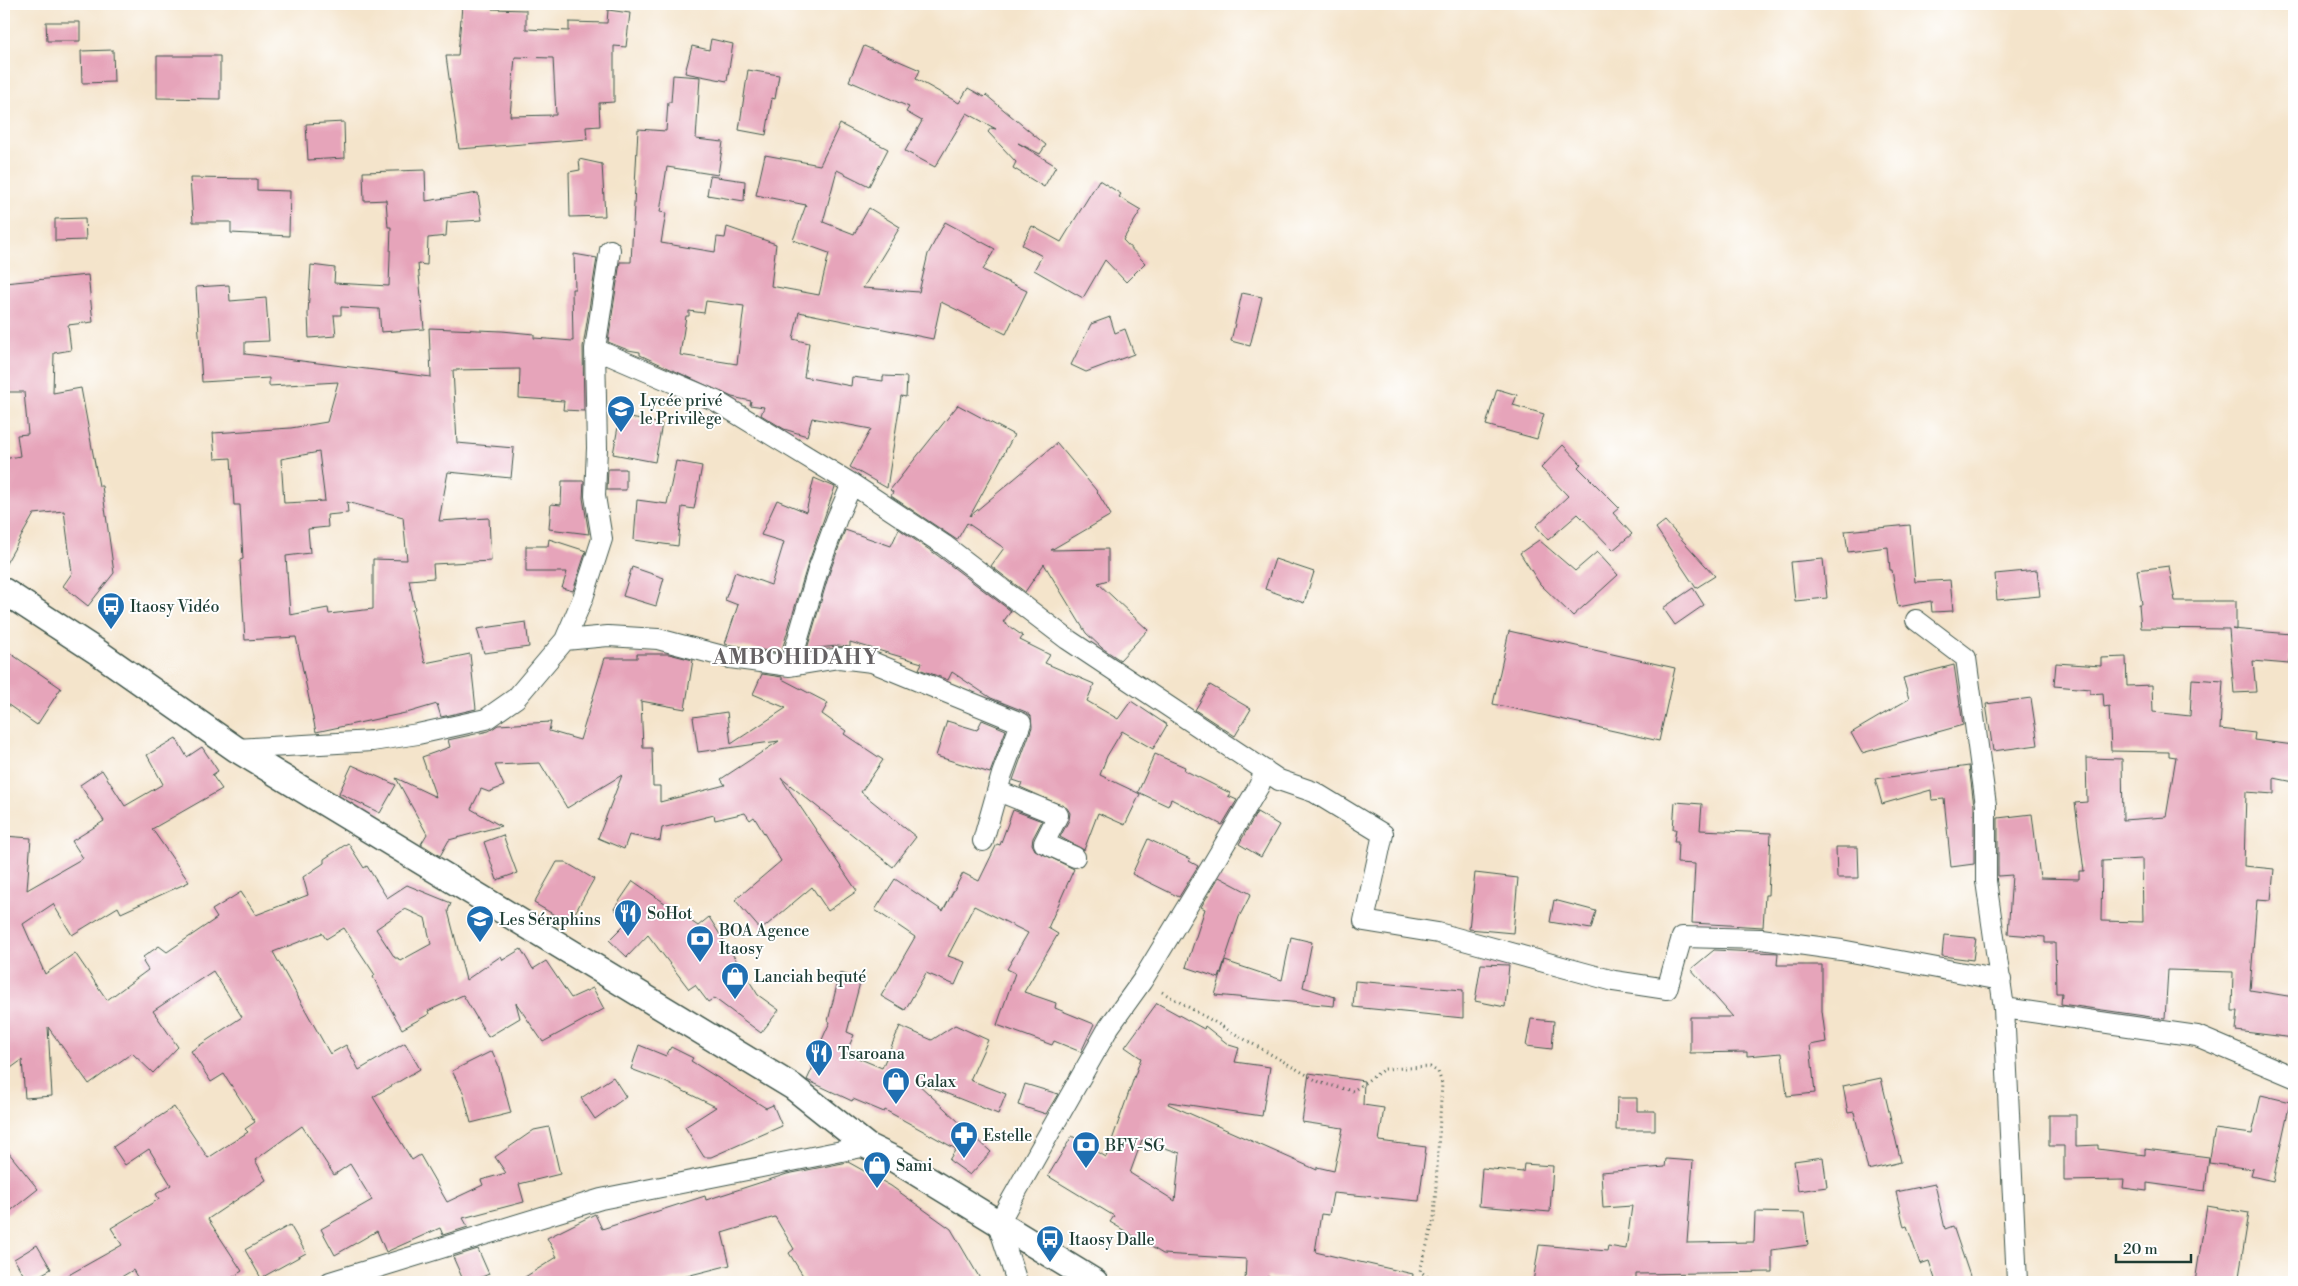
<svg xmlns="http://www.w3.org/2000/svg" width="2298" height="1286" viewBox="0 0 2298 1286" font-family="'Libre Bodoni',serif">
	<style>
		.building { fill: #e6a4ba; fill-rule: evenodd }
		.lines { fill: none; stroke-linecap: round; stroke-linejoin: round }
		.minor-casing { stroke: #3f564b; stroke-width: 22 }
		.tertiary-casing { stroke: #3f564b; stroke-width: 28 }
		.path { stroke: #3f564b; stroke-width: 3; stroke-dasharray: 1 4; stroke-linecap: butt }
		.minor { stroke: #fff; stroke-width: 20 }
		.tertiary { stroke: #fff; stroke-width: 25 }
		.labels { text-anchor: middle; stroke-width: 4; stroke-linejoin: round; paint-order: stroke }
		.poi-label { font-size: 16px; fill: #1f3d34; stroke: #fff; text-anchor: start }
		.district-label { font-size: 21px; font-weight: bold; letter-spacing: 1px; fill: #656163; stroke: #fff }
	</style>
	<rect width="100%" height="100%" fill="#fff"/>
	<filter id="ink" filterUnits="userSpaceOnUse"><feTurbulence type="fractalNoise" baseFrequency=".02" numOctaves="2"/><feDisplacementMap in="SourceGraphic" scale="10" xChannelSelector="R" yChannelSelector="G"/><feConvolveMatrix kernelMatrix="1 2 1 2 8 2 1 2 1" color-interpolation-filters="sRGB"/></filter>
	<filter id="wash" filterUnits="userSpaceOnUse"><feTurbulence type="fractalNoise" baseFrequency=".0096" numOctaves="4" result="noise"/><feDisplacementMap in="SourceGraphic" scale="20" xChannelSelector="R" yChannelSelector="G"/><feGaussianBlur stdDeviation="1.12" result="paint"/><feColorMatrix in="noise" values="0 0 0 0 0 0 0 0 0 0 0 0 0 0 0 0 0 1.4 0 .05"/><feComposite in="paint" operator="in"/></filter>
	<g filter="url(#wash)">
		<rect width="100%" height="100%" fill="#f4e4cb"/>
		<g id="blocks">
			<!-- building -->
			<path class="building" d="M462 5 492 7V9L526 10V29L569 31V22L607 23 608 10 630 13 626 47 614 46V102L599 103 600 126 586 127 587 139 459 149 446 56H458ZM515 57 553 58 556 115 510 116Z
				M46 22H80V41H47Z
				M711 39 733 44 727 81 685 73 692 46 709 50Z
				M864 46 920 70 916 79 959 103 968 88 984 97 986 95 1046 145 1040 154 1018 143 1056 166 1044 187 1013 168 1016 162 988 132 991 128 996 129 967 113 935 167 905 151 922 121 906 112 909 107 849 81Z
				M113 50 114 82 82 83 81 51Z
				M157 56H220V99L157 98Z
				M748 70 779 75 775 99 772 98 766 135 739 130Z
				M673 75 700 77 696 139 723 142 718 175 667 167 660 212 666 213 661 243 715 252 717 237 725 238 727 227 776 244 771 286 819 295 829 253 793 240 806 205 756 195 765 155 820 165 840 124 888 149 869 186 837 170 823 222 854 234 869 208 900 227 863 288 919 292 928 254 945 222 995 249 983 270 1027 291 1006 334 941 302 933 339 799 312 793 339 809 343 804 377 851 386 852 377 883 381V376L907 377 906 397 901 396 887 488 850 467 871 429 812 418 807 436 784 429 761 415 764 407 750 405 751 401 732 397 640 355V352L628 350 608 342 620 262H631L638 129 666 131 668 102H671ZM706 301 744 306 737 364 680 355 686 316H689V311L704 313Z
				M344 122 345 158 308 160 306 124Z
				M579 159 602 164 605 216 570 217 569 172 580 170Z
				M425 170 426 201 478 193 482 220 447 222 446 236 428 238 427 265 418 264 424 329 381 332 379 309 341 307V315H334L336 336 309 338 308 314 311 265 335 268 334 283 389 286 391 227H388L386 200 364 201 363 172Z
				M710 176 745 181 744 201 707 195Z
				M190 178 257 179V190L290 191 289 236 231 233V222H193Z
				M1099 180 1121 194 1119 197 1141 210 1123 240 1145 263 1126 282 1105 260 1083 298 1034 270 1042 256 1022 245 1032 226 1061 242Z
				M85 218 86 240 55 241V219Z
				M574 254 597 258 583 347 584 411 563 410 564 401 519 398 520 369 453 370 457 443 514 448 511 478 448 472 439 521 489 518 491 561 433 564 434 578 409 580 415 609 412 610 425 663 470 654 476 709 441 717 437 704 410 712 316 732 296 637 245 640 240 560 243 559 240 505H234L231 458 215 459 213 433 291 428 327 422 338 382 269 386V378L202 382 196 287 229 285 230 301 266 298 269 341 245 342V354L431 377 429 328 502 331 534 334V338L573 341 572 289H575ZM319 452 325 501 284 503 281 459ZM347 502 403 517 407 560 373 559V609L329 614 328 608 290 615 286 556 310 553 308 529 328 527 327 515 348 513Z
				M88 275 93 322 68 325 71 350 54 353 53 393 81 388 99 486H102L114 573 88 606 63 586 72 573 64 511 34 514 4 567V459L20 456 17 435 28 434 24 392H4V283Z
				M1242 293 1262 297 1250 346 1231 341Z
				M1110 317 1115 333 1125 329 1134 354 1086 372 1071 365 1091 324Z
				M1497 389 1517 395 1513 405 1544 414 1537 439 1486 425Z
				M958 405 1014 435 970 516 1057 443 1096 490 1111 515 1051 550 1108 549V580L1098 583 1148 630 1120 660 1102 648 1086 633 1044 564 1025 592 991 566 1004 548 967 523 957 540 891 496 893 492 890 490Z
				M620 416 662 424 655 462 613 454Z
				M1563 445 1581 464 1578 467 1619 508 1613 513 1632 534 1613 550 1578 514 1548 540 1536 526 1568 496 1541 468Z
				M676 461 702 466 694 509 682 507 678 546 634 540 637 500 667 504Z
				M608 469H626V490H607Z
				M814 478 835 487 807 567 781 653 725 644 738 605 725 600 735 572 771 585 784 542 761 535 777 500 806 512Z
				M562 481H584L583 498 589 534 549 529 551 504 561 505Z
				M1665 521 1715 576 1696 588 1656 528Z
				M1910 525 1915 582 1950 580 1953 611 1932 612 1931 601 1898 607 1892 570H1890L1888 547 1848 552 1845 531Z
				M899 529 937 555 1011 611 1003 622 1023 636 1020 640 1050 655 1045 663 1094 684 1087 701 1118 719 1131 701 1167 725 1153 749 1122 731 1107 756 1100 775 1140 794 1125 825 1098 813 1084 850 1060 837 1069 820 1070 813 1067 808 1020 787 1022 783 1013 780 1032 727 1031 716 1026 712 991 698 952 672 948 680 919 669 922 663 850 642V647L837 646 807 649 829 574 845 530 891 546Z
				M549 539 586 551 573 591 562 588 567 572H526V546H548Z
				M1539 540 1575 571 1597 552 1618 575 1573 616 1540 584 1520 553Z
				M1275 559 1314 572 1304 603 1265 589Z
				M1823 559 1827 598 1795 601 1791 562Z
				M2169 566 2175 601H2236V630L2232 629 2291 634 2289 664 2253 661 2256 692 2234 693 2229 629 2141 628 2139 604H2142L2137 570Z
				M632 567 664 578 656 606 623 596Z
				M2037 570 2040 596 1997 600 1995 574Z
				M1693 588 1704 605 1675 625 1663 608Z
				M526 622 529 647 484 653 477 629Z
				M1509 631 1675 668 1659 741 1493 704Z
				M4 649 61 688 37 725 4 702Z
				M637 654H669L693 660 685 709 641 701 643 748H652L653 786H660V802L725 785 721 779 779 741 698 752 693 717 727 712 731 744 786 708 753 694 762 674 782 677V679L828 703 822 714 846 731 844 734 883 760 861 792 916 837 893 867 781 778 857 891 828 911 812 887 761 930 735 900 781 861 754 817 750 820 745 813 715 820 714 815 662 828 660 841 629 835 624 849 598 838 622 775 567 808 540 763 495 765 504 786 489 792 481 789 471 809 501 826 449 840 440 856 421 844 427 834 396 778 436 797 422 757 450 747 448 740 489 731 498 725 551 722 549 731 580 740 605 658H637Z
				M2126 657 2127 686 2152 685 2153 712 2190 716 2192 679 2223 681 2220 729 2255 733 2254 740 2294 745V782L2274 778V794L2246 792 2244 866 2274 869 2271 900 2257 899 2250 990 2294 997V1038L2236 1031 2238 1011H2232L2233 972 2168 970 2165 1019 2061 1004 2062 993H2056L2055 943H2045V937L2008 934 2012 875 1998 876V818L2032 814 2040 878 2079 879V871H2084L2075 803 2087 802 2086 758 2122 759 2123 820 2166 817 2176 757 2169 756V752L2111 751 2109 706 2104 707 2103 693 2090 694V689L2054 686 2056 663 2101 666V658ZM2142 859 2143 922 2101 921 2102 861Z
				M1954 665 1963 725 1862 753 1851 733 1909 699 1903 678Z
				M1210 685 1251 709 1235 736 1195 710Z
				M2031 698 2038 745 1993 751 1986 704Z
				M982 720 1006 730 990 773 936 756 947 721 977 730Z
				M176 738 187 757 202 747 218 771 212 775 222 789 152 829 189 882 121 913 118 907 72 935 53 904 23 924 45 974 75 953 107 1000 148 970 143 962 145 960 143 957 159 946 167 952 217 918 212 910 241 892 256 915 308 895 303 877 324 863V859L348 843 364 868 367 866 387 898 407 885 451 903 448 911 466 980 501 956 503 960 521 949 533 969 546 961 571 998 593 988 604 1009 543 1042 516 1003 520 1018 488 1037 463 995 428 1011 429 1014 402 1029 373 977 375 975 344 928 326 939 322 933 273 952 330 1054 346 1045 359 1070 405 1043 420 1069 373 1097 412 1160 420 1155 447 1202 483 1185 481 1180 506 1173 495 1157 534 1130 549 1127 560 1174 519 1184 524 1202 463 1218 468 1227 443 1235 440 1228 386 1252 377 1231 335 1255 321 1229 372 1200 350 1164 334 1175 302 1126 255 1160 266 1180 208 1219 242 1271 225 1282H140L133 1270 113 1282H56L122 1245 111 1228 159 1199 156 1194 171 1185 149 1149 125 1165 113 1147 174 1107 208 1158 248 1132 245 1129 255 1122 224 1074 211 1082 191 1051 242 1017 213 971 153 1011 178 1047 153 1073 132 1053 89 1084 48 1027 52 1096 25 1098 22 1060 4 1073V836L31 838 27 890 83 858 72 841 104 821 80 785 102 770 125 806 163 784 147 755ZM405 909 425 918 431 944 400 961 398 958H395L376 929Z
				M1155 754 1185 767 1184 770 1230 793 1228 796 1237 800 1222 825 1171 799 1168 806 1138 792Z
				M352 765 396 785 380 813 339 793Z
				M1969 766 1974 806V864L1951 867 1944 799 1932 800 1931 790 1882 804 1875 779Z
				M1675 802 1702 804 1700 830 1771 833 1768 895H1765L1763 927 1692 923 1695 864 1677 863 1678 842H1674L1676 829H1673Z
				M1013 810 1042 821 1033 838 1032 844 1035 850 1074 869 1048 928 1058 934 1024 992 1056 1003 1055 1008 1094 1024 1081 1052 1054 1041 1052 1045 997 1025 1015 973 1007 969 1028 933 974 906 948 956 965 962 955 985 926 973 905 1010 881 996 915 937 875 910 895 879 943 911 963 873 979 881 997 844 1000 845Z
				M1257 812 1279 825 1261 857 1239 844Z
				M503 835 517 873 497 880 484 842Z
				M1148 839 1190 859 1189 861 1198 866 1179 897 1132 874Z
				M1836 847H1858L1859 878H1837Z
				M557 862H565L594 879 571 920H563L534 903Z
				M1475 873 1518 878 1513 933 1469 929Z
				M1219 877 1251 894 1239 917 1219 978 1186 967 1205 909 1201 907Z
				M633 881 698 926 709 917 758 995 779 1010 761 1033 714 998 708 1002 695 985 689 989 648 935 627 957 609 940 629 920 614 909Z
				M1554 900 1596 911 1591 929 1550 922Z
				M1944 935 1976 938 1973 960 1942 956Z
				M1291 937 1312 942 1303 987 1335 997 1334 1006 1215 995 1225 961 1282 980Z
				M1714 950 1778 953 1777 965H1822V1011L1826 1042 1810 1045 1815 1093 1787 1096 1782 1053 1747 1056V1052L1690 1053V1017H1733L1691 969Z
				M1481 964 1509 965 1505 1007 1475 1001Z
				M840 973 861 979 847 1032 854 1035 846 1053 882 1068 900 1026 932 1040 955 1025 988 1040 970 1080 1006 1094 998 1114 915 1081 991 1152 970 1175 949 1160 956 1149 885 1110 884 1112 853 1099 852 1101 807 1080 813 1067 810 1066 830 1022 828 1021Z
				M1355 981 1463 990V1018L1353 1007Z
				M1157 1003 1204 1029 1205 1026 1229 1045 1239 1048 1235 1062 1270 1067 1262 1116 1169 1102 1168 1104 1317 1170V1167L1334 1171 1343 1128 1302 1122 1309 1073 1364 1081 1363 1105 1384 1108 1379 1141 1426 1147 1419 1201 1333 1193 1329 1215 1321 1214 1315 1252 1413 1274 1412 1282H1319L1267 1277V1282H1245L1246 1259 1163 1254 1110 1222 1114 1216 1048 1176 1072 1136 1106 1157 1141 1058 1125 1047ZM1142 1140 1180 1153 1175 1201 1130 1173Z
				M1531 1019 1554 1021 1552 1049 1526 1046Z
				M639 1045 666 1056 671 1047 693 1058 691 1061 766 1108 773 1105 782 1126 711 1157H704L685 1127 716 1107 663 1081 631 1069Z
				M492 1051 498 1064 511 1113 471 1123 463 1092 452 1071Z
				M613 1077 626 1097 595 1119 581 1098Z
				M1881 1078 1901 1162 1868 1170 1854 1112 1848 1113 1843 1086Z
				M1025 1084 1058 1094 1046 1114 1018 1105Z
				M2261 1095 2290 1102 2273 1181 2251 1176 2253 1169 2209 1163 2215 1129 2252 1134Z
				M1617 1098H1637V1111H1655V1130H1616Z
				M2049 1115H2076V1146L2098 1145V1149L2145 1155V1149L2209 1157 2205 1191 2147 1183V1191L2123 1188 2124 1180 2064 1181V1146H2049Z
				M4 1147 38 1189 4 1216Z
				M1823 1157 1827 1187 1798 1191 1794 1161Z
				M1666 1159 1693 1161 1687 1243 1754 1242 1755 1212 1804 1213 1808 1245 1772 1250V1272L1636 1274V1282H1533L1539 1245 1607 1251 1608 1246 1626 1249 1632 1206 1603 1208 1601 1172 1665 1167Z
				M848 1162 891 1186 951 1229 982 1282H807L789 1253 794 1249 775 1217 722 1233 730 1265 663 1282H517L557 1257 547 1238 595 1214 602 1229 705 1196 706 1200 787 1174Z
				M1524 1164 1553 1166 1550 1212 1479 1206 1482 1168 1523 1172Z
				M1935 1184 1945 1229 1953 1226 1972 1282H1936L1929 1261 1920 1264 1907 1226 1904 1227 1896 1192Z
				M2207 1206 2249 1213 2238 1282H2195Z
				M290 1225 306 1253 261 1278 245 1250Z
				M37 1245 51 1269 28 1282 14 1259Z
				M478 1249 489 1274 470 1282H464L453 1257Z"/>
		</g>
	</g>
	<g filter="url(#ink)">
		<use href="#blocks" fill-opacity="0" stroke="#3f564b" stroke-width="1"/>
		<g class="lines">
			<!-- minor casing -->
			<g class="minor-casing">
				<path id="minor" d="M610 250 595 349 716 401 852 484 944 545 1067 639 1279 780 1314 792 1383 834 1364 921 1438 933 1614 981 1667 989 1682 937 1761 939 1841 950 2001 980
					M1916 620 1966 658 1986 805V881L2004 1008 2017 1282
					M565 640 608 636 658 639 730 658 790 666 818 570 837 518 852 484
					M790 666 839 658 872 662 1021 723 1002 774 983 841
					M236 749 372 741 418 734 486 719 516 698 565 640 583 598 602 539 595 496 597 448 595 349
					M998 791 1058 815 1044 843 1075 857
					M2004 1008 2197 1036 2294 1077
					M330 1282 601 1199 867 1146
					M1017 1282 998 1224 1109 1027 1142 981 1210 869 1259 786 1265 770"/>
			</g>
			<!-- tertiary casing -->
			<g class="tertiary-casing">
				<path id="tertiary" d="M4 591 99 653 236 749 793 1087 867 1146 894 1159 1095 1282"/>
			</g>
			<!-- path -->
			<path class="path" d="M1162 992 1321 1083 1353 1091 1384 1069 1430 1067 1438 1072 1442 1083 1434 1219 1420 1271 1434 1282"/>
			<!-- minor -->
			<use href="#minor" class="minor"/>
			<!-- tertiary -->
			<use href="#tertiary" class="tertiary"/>
		</g>
	</g>
	<!-- icons -->
	<defs>
		<g id="school-pin" transform="scale(1.4375)"><path d="M0 17L-7.5 6A9.5 9.5 0 1 1 7.5 6Z" fill="#1f6fb2" stroke="#fff"/><path d="M0-5L7-2L0 1L-7-2ZM-4 1L0 2.5L4 1V4Q0 6-4 4Z" fill="#fff"/></g>
		<g id="bus-pin" transform="scale(1.4375)"><path d="M0 17L-7.5 6A9.5 9.5 0 1 1 7.5 6Z" fill="#1f6fb2" stroke="#fff"/><path d="M-5-6H5V4H4V6H2V4H-2V6H-4V4H-5ZM-3.5-4V0h7V-4ZM-3.5 1.2v1.5H-2V1.2ZM2 1.2v1.5H3.5V1.2Z" fill="#fff"/></g>
		<g id="restaurant-pin" transform="scale(1.4375)"><path d="M0 17L-7.5 6A9.5 9.5 0 1 1 7.5 6Z" fill="#1f6fb2" stroke="#fff"/><path d="M-5-6h1v4h1v-4h1v4h1v-4h1v5L-1.5 .5V6h-2V.5L-5-1ZM5-6V6H3V1.5H1.5Q1.5-4 5-6Z" fill="#fff"/></g>
		<g id="bank-pin" transform="scale(1.4375)"><path d="M0 17L-7.5 6A9.5 9.5 0 1 1 7.5 6Z" fill="#1f6fb2" stroke="#fff"/><path d="M-6-4H6V4H-6ZM0-2.3a2.3 2.3 0 1 0 0 4.6a2.3 2.3 0 1 0 0-4.6Z" fill="#fff"/></g>
		<g id="shop-pin" transform="scale(1.4375)"><path d="M0 17L-7.5 6A9.5 9.5 0 1 1 7.5 6Z" fill="#1f6fb2" stroke="#fff"/><path d="M-5-2.5h2.3a2.7 3.5 0 0 1 5.4 0H5L5.5 6h-11ZM-1.5-2.5h3a1.5 2.3 0 0 0-3 0Z" fill="#fff"/></g>
		<g id="pharmacy-pin" transform="scale(1.4375)"><path d="M0 17L-7.5 6A9.5 9.5 0 1 1 7.5 6Z" fill="#1f6fb2" stroke="#fff"/><path d="M-2-6h4v4h4v4h-4v4h-4v-4h-4v-4h4Z" fill="#fff"/></g>
	</defs>
	<g fill-rule="evenodd">
		<use href="#school-pin" x="621" y="409"/>
		<use href="#bus-pin" x="111" y="606"/>
		<use href="#restaurant-pin" x="628" y="913"/>
		<use href="#school-pin" x="480" y="919"/>
		<use href="#bank-pin" x="700" y="939"/>
		<use href="#shop-pin" x="735" y="976"/>
		<use href="#restaurant-pin" x="819" y="1053"/>
		<use href="#shop-pin" x="896" y="1081"/>
		<use href="#pharmacy-pin" x="964" y="1135"/>
		<use href="#bank-pin" x="1086" y="1145"/>
		<use href="#shop-pin" x="877" y="1165"/>
		<use href="#bus-pin" x="1050" y="1239"/>
	</g>
	<g class="labels">
		<!-- poi labels -->
		<g class="poi-label">
			<text x="640" y="406">Lycée privé<tspan x="640" dy="18">le Privilège</tspan></text>
			<text x="130" y="612">Itaosy Vidéo</text>
			<text x="647" y="919">SoHot</text>
			<text x="499" y="925">Les Séraphins</text>
			<text x="719" y="936">BOA Agence<tspan x="719" dy="18">Itaosy</tspan></text>
			<text x="754" y="982">Lanciah bequté</text>
			<text x="838" y="1059">Tsaroana</text>
			<text x="915" y="1087">Galax</text>
			<text x="983" y="1141">Estelle</text>
			<text x="1105" y="1151">BFV-SG</text>
			<text x="896" y="1171">Sami</text>
			<text x="1069" y="1245">Itaosy Dalle</text>
		</g>
		<!-- district labels -->
		<g class="district-label">
			<text x="796" y="664">AMBOHIDAHY</text>
		</g>
	</g>
	<!-- margin -->
	<rect width="2298" height="1286" fill="none" stroke="#fff" stroke-width="20"/>
	<!-- scale -->
	<path d="M2116 1254v8h75v-8" fill="none" stroke="#1f3d34" stroke-width="2.5"/>
	<text x="2123" y="1254" font-size="15" fill="#1f3d34" stroke="#ffffff" stroke-width="4" paint-order="stroke">20 m</text>
</svg>
